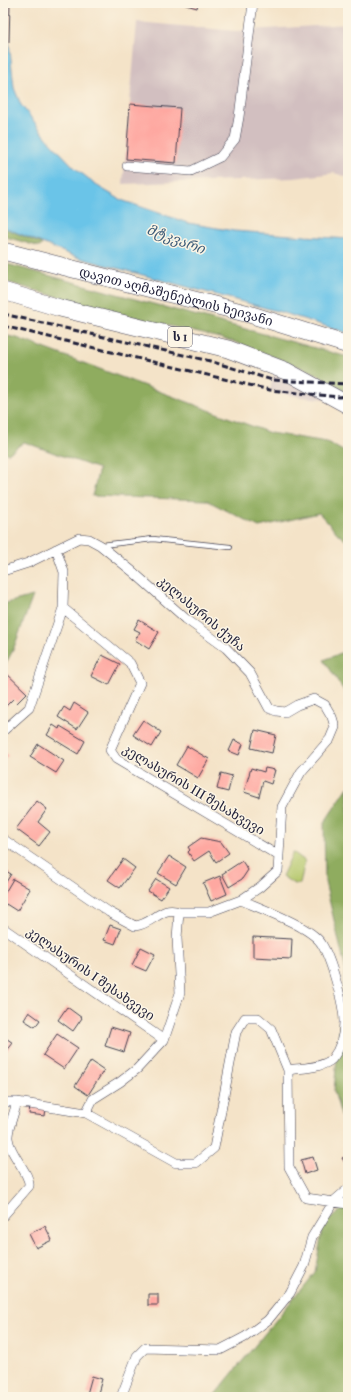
<svg xmlns="http://www.w3.org/2000/svg" width="351" height="1400" viewBox="0 0 351 1400" font-family="'IM FELL French Canon','Noto Serif Georgian',serif">
	<style>
		.industrial { fill: #d2bfc0 }
		.green { fill: #b4c76a; stroke: #6b7452 }
		.forest { fill: #8fac5e; stroke: #58674c }
		.water { fill: #6bc4e8; stroke: #467392 }
		.building { fill: #fea8a1 }
		.lines { fill: none; stroke-linecap: round; stroke-linejoin: round }
		.service-casing { stroke: #423f50; stroke-width: 6 }
		.minor-casing { stroke: #423f50; stroke-width: 10 }
		.motorway-casing { stroke: #423f50; stroke-width: 18 }
		.service { stroke: #fff; stroke-width: 4.5 }
		.minor { stroke: #fff; stroke-width: 9 }
		.motorway { stroke: #fff; stroke-width: 17 }
		.rail { stroke: #22223b; stroke-width: 3; stroke-dasharray: 6 3; stroke-linecap: butt }
		.labels { text-anchor: middle; stroke-width: 3; stroke-linejoin: round; paint-order: stroke }
		.shield { fill: #fcf5e5; stroke: #63616e; stroke-width: 1 }
		.shield-label { font-size: 12px; font-weight: bold; fill: #22223b }
		.street-label { font-size: 13px; fill: #22223b; stroke: #fcf5e5 }
		.water-label { font-size: 14px; font-style: italic; fill: #3c5b78; stroke: #fcf5e5 }
	</style>
	<rect width="100%" height="100%" fill="#fcf5e5"/>
	<filter id="ink" filterUnits="userSpaceOnUse"><feTurbulence type="fractalNoise" baseFrequency=".025" numOctaves="2"/><feDisplacementMap in="SourceGraphic" scale="8" xChannelSelector="R" yChannelSelector="G"/><feConvolveMatrix kernelMatrix="1 2 1 2 8 2 1 2 1" color-interpolation-filters="sRGB"/></filter>
	<filter id="wash" filterUnits="userSpaceOnUse"><feTurbulence type="fractalNoise" baseFrequency=".012" numOctaves="4" result="noise"/><feDisplacementMap in="SourceGraphic" scale="16" xChannelSelector="R" yChannelSelector="G"/><feGaussianBlur stdDeviation="0.9" result="paint"/><feColorMatrix in="noise" values="0 0 0 0 0 0 0 0 0 0 0 0 0 0 0 0 0 1.4 0 .05"/><feComposite in="paint" operator="in"/></filter>
	<g filter="url(#wash)">
		<rect width="100%" height="100%" fill="#f4e3c8"/>
		<!-- industrial -->
		<path class="industrial" d="M137 22 236 31 348 24V177L334 173 294 178 123 184Z
			M273 375 348 379V401L302 397 270 391Z"/>
		<!-- green -->
		<path class="green" d="M293 852 305 861 300 884H294L282 876Z"/>
		<!-- forest -->
		<path class="forest" d="M3 227 42 244 40 247 3 236Z
			M3 263 348 357V393L313 372 232 341 96 308 3 281Z
			M3 335 17 338 270 433 327 442 348 454V542L338 534 319 513 259 527 206 500 92 496 99 469 24 442 8 454 3 451Z
			M33 596 13 650 3 669V604Z
			M348 650V697L324 660Z
			M348 787V1140L334 1091 345 967 325 882 324 823Z
			M348 1204V1397H213L315 1272 323 1225Z"/>
		<!-- water -->
		<path class="water" d="M3 41 9 42 14 88 21 105 50 142 75 168 99 187 121 200 188 223 234 231 348 239V333L284 313 76 257 3 227Z"/>
		<g id="blocks">
			<!-- building -->
			<path class="building" d="M3 3H10L9 42 3 41Z
				M179 3H198L197 8Z
				M130 104 180 108 176 163 126 159Z
				M139 620 159 632 149 649 135 640 140 632 134 629Z
				M102 655 120 664 109 685 91 676Z
				M3 670 27 693 17 703 13 699 3 709Z
				M74 703 88 712 77 729 58 717 64 707 70 711Z
				M143 720 161 732 152 747 133 735Z
				M53 725 59 729 60 726 85 741 78 754 47 735Z
				M255 730 276 735 272 753 251 748Z
				M234 740 243 744 239 755 229 751Z
				M38 744 64 761 56 773 30 757Z
				M187 746 209 759 198 778 176 765Z
				M3 749 8 756 3 760Z
				M251 768 264 772 265 768 275 770 271 784 263 781 259 797 244 792Z
				M221 773 232 776 228 792 217 789Z
				M37 801 47 809 38 822 50 832 39 846 16 829Z
				M201 838 221 842 229 853 216 862 209 851 194 861 188 852 190 850 188 847Z
				M169 856 186 867 176 884 158 873Z
				M123 859 135 868 120 888 108 880Z
				M3 861 8 865 4 870 11 874 3 887Z
				M242 861 248 870 242 879 229 887 222 874Z
				M220 876 227 894 211 901 203 883Z
				M13 879 30 889 17 911 6 904 3 909V896Z
				M156 879 169 887 161 899 148 891Z
				M110 925 121 929 115 944 104 940Z
				M253 937 292 939 291 959 253 957Z
				M141 947 155 954 146 971 132 965Z
				M67 1007 82 1018 73 1031 58 1020Z
				M29 1012 40 1020 35 1027 24 1020Z
				M111 1027 130 1033 124 1052 105 1046Z
				M57 1034 78 1048 64 1069 43 1055Z
				M3 1036 13 1043 3 1056Z
				M91 1061 104 1070 88 1095 75 1086Z
				M30 1105 46 1107 45 1116 29 1114Z
				M348 1155V1168L342 1158Z
				M313 1157 317 1170 305 1174 301 1160Z
				M45 1226 52 1240 36 1248 29 1234Z
				M148 1294H158V1305H148Z
				M92 1376 102 1379 97 1397 87 1394Z"/>
		</g>
	</g>
	<g filter="url(#ink)">
		<use href="#blocks" fill-opacity="0" stroke="#423f50" stroke-width="1"/>
		<g class="lines">
			<!-- service casing -->
			<g class="service-casing">
				<path id="service" d="M102 545 153 539 230 547"/>
			</g>
			<!-- minor casing -->
			<g class="minor-casing">
				<path id="minor" d="M127 166 191 171 220 157 235 139 239 117 253 3
					M3 571 28 563 79 538 89 539 100 545 132 571 186 619 226 648 250 673 269 708 276 711 285 712 297 705 314 699 325 705 332 717 335 727 330 739 301 772 282 807 278 871 260 887 241 900
					M63 608 130 663 140 683 110 750 116 759 279 856
					M3 731 29 708 63 608 64 572 56 549
					M3 839 109 912 135 926C154 924 161 905 179 912
					M3 928 164 1040
					M3 1102H17L86 1113 176 1163H196L214 1148 236 1032 245 1018H258L271 1029 288 1070 289 1167 306 1198 348 1204
					M86 1113 93 1099 120 1082 137 1069 164 1040 180 993 177 938 179 912H209L241 900C262 909 309 926 321 943 331 958 344 1005 344 1022 344 1035 340 1049 332 1059 323 1068 300 1068 288 1070
					M3 1216 29 1186C31 1174 9 1154 8 1138 7 1130 15 1111 17 1102
					M121 1397 137 1356 145 1348 220 1350 245 1337 268 1320 290 1293 304 1266 312 1237 334 1201 348 1189"/>
			</g>
			<!-- motorway casing -->
			<g class="motorway-casing">
				<g id="motorway">
					<path id="s1" d="M3 251 249 314 348 345"/>
					<path d="M3 291 60 308 228 349 286 371 348 405"/>
				</g>
			</g>
			<!-- service -->
			<use href="#service" class="service"/>
			<!-- minor -->
			<use href="#minor" class="minor"/>
			<!-- motorway -->
			<use href="#motorway" class="motorway"/>
			<!-- rail -->
			<path class="rail" d="M3 314 210 361 272 380 348 384
				M3 326 270 390 339 397 348 396"/>
		</g>
	</g>
	<g class="labels">
		<!-- shield labels -->
		<rect class="shield" x="168" y="327" width="24" height="20" rx="3"/>
		<g class="shield-label">
			<text x="180" y="341">ს 1</text>
		</g>
		<!-- street labels -->
		<g class="street-label">
			<text dy="5" stroke="none"><textPath href="#s1" startOffset="179">დავით აღმაშენებლის ხეივანი</textPath></text>
			<text transform="translate(202 613) rotate(40)" y="5">კელასურის ქუჩა</text>
			<text transform="translate(194 789) rotate(31)" y="5">კელასურის III შესახვევი</text>
			<text transform="translate(91 973) rotate(35)" y="5">კელასურის I შესახვევი</text>
		</g>
		<!-- water labels -->
		<g class="water-label">
			<text transform="translate(176 239) rotate(20)" y="5">მტკვარი</text>
		</g>
	</g>
	<!-- margin -->
	<rect width="351" height="1400" fill="none" stroke="#fcf5e5" stroke-width="16"/>
</svg>
